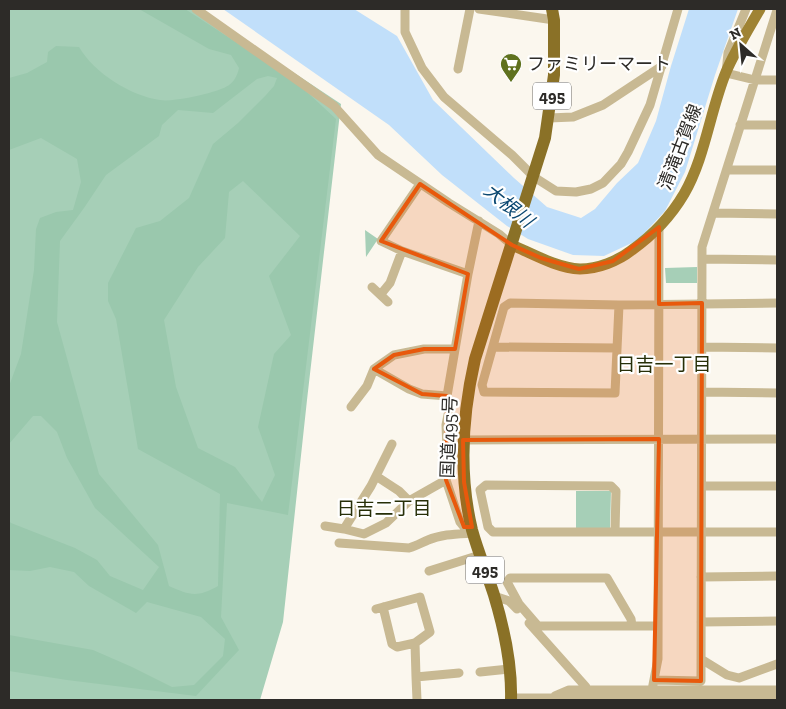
<svg xmlns="http://www.w3.org/2000/svg" width="786" height="709" viewBox="0 0 786 709" font-family="'Zilla Slab','Noto Sans JP',serif">
	<style>
		.green { fill: #a6cfb7 }
		.forest { fill: #9ac8ad; fill-rule: evenodd }
		.water { fill: #c1dffa }
		.lines { fill: none; stroke-linecap: round; stroke-linejoin: round }
		.minor { stroke: #c8b993; stroke-width: 9 }
		.major { stroke: #9f8334; stroke-width: 11 }
		.highway { stroke: #8a7127; stroke-width: 12 }
		.marked { fill: #e8590c; fill-opacity: 0.2; stroke: #e8590c; stroke-width: 4; stroke-linejoin: round }
		.labels { text-anchor: middle; stroke-width: 4.5; stroke-linejoin: round; paint-order: stroke }
		.shield { fill: #fff; stroke: #6c6b68; stroke-width: 1 }
		.shield-label { font-size: 16px; font-weight: bold; fill: #2d2b28 }
		.poi-label { font-size: 18px; fill: #2d2b28; stroke: #fff; text-anchor: start }
		.street-label { font-size: 18px; fill: #2d2b28; stroke: #fff }
		.water-label { font-size: 19px; font-style: italic; fill: #0c4871; stroke: #fff }
		.neighbourhood-label { font-size: 19px; fill: #272f08; stroke: #fff }
	</style>
	<rect width="100%" height="100%" fill="#fbf7ee"/>
	<!-- green -->
	<path class="green" d="M9 9H198L341 104 307 400 283 622 260 700H9Z
		M365 230 378 239 366 257Z
		M697 267V283H666L665 268Z
		M576 491H611L610 529H576Z"/>
	<!-- forest -->
	<path class="forest" d="M139 9H185L294 80 336 119 288 515 227 503 221 617 239 650 196 696 67 680 9 671V635L93 650 132 667 172 687 194 685 223 656 225 639 201 617 147 602 136 613 89 586 74 572 50 567 30 571 9 570V521L11 523 75 548 97 560 110 576 143 590 159 567 95 508 67 458 57 432 41 416H33L9 444V386L21 354 34 270 36 229 40 218 56 212 73 210 81 182 77 159 41 138 9 150V78L27 73 47 62 48 52 56 46 79 47C94 73 131 96 160 100 171 102 198 96 209 93 225 88 235 86 239 68L231 55 209 49ZM268 76 277 78 274 86 266 95 238 123 213 144 189 198 160 221 136 228 108 283V301L116 319 138 449 220 494 218 586C197 598 189 595 169 586L158 545 99 474 57 322 60 241 84 208 106 175 159 136 162 125 178 110 213 113 257 79ZM243 181 300 236 269 276 291 335 274 354 258 427 275 475 262 502 235 467 198 448 176 387 164 320 198 267 225 238 229 192Z"/>
	<!-- water -->
	<path class="water" d="M223 9H354L397 36 433 100 514 178 547 207 581 218 595 209 617 183 638 163 656 121 671 66 689 9H738L715 75 685 172 665 211 638 240 604 256 573 255 528 239 507 226 442 175 389 125Z"/>
	<g class="lines">
		<!-- minor -->
		<path class="minor" d="M196 9 334 106 378 155 449 203 499 234 512 245
			M405 9V32L422 68 444 97 512 155 534 177 556 191 576 192 591 189 603 183 621 164 628 152 650 105 678 9
			M479 9 554 20
			M746 9 728 53 726 73 755 80H777
			M458 69 470 9
			M549 118 573 117 603 105 662 66
			M740 125H777
			M727 170H777
			M420 184 381 241 402 251 468 274
			M714 213 777 214
			M703 259 777 260
			M372 287 388 302
			M381 294 390 283 402 251
			M510 303 619 305 615 393 484 392 482 385 504 307Z
			M619 305 777 303
			M493 347 617 348
			M702 347 777 348
			M455 349H424L394 355 374 369 409 389 422 394 447 396 468 274 479 221
			M702 392 777 393
			M447 396 449 410 446 425 448 474 446 480 460 522 464 527H472
			M351 407 367 386 374 369
			M463 440 777 439
			M702 486H777
			M409 501 446 480
			M325 526 344 529 371 486 392 444
			M344 529 364 534 386 523 409 501 399 491 376 476
			M615 532 616 491 611 486 486 485 480 490 488 527 493 532H777
			M339 543 409 548C416 546 421 543 428 540 442 534 458 534 473 533
			M429 571 480 555
			M701 577 777 576
			M494 596 509 601 517 609
			M383 607 392 644 397 647 415 643
			M376 609 420 597 430 632 415 643 416 677
			M701 622 777 621
			M529 623 586 687 587 691
			M632 626 631 619 607 578H510L507 582 519 604 538 626H658
			M701 659 727 675 739 678 777 664
			M480 672 509 669
			M654 680 701 681 702 247 777 10
			M555 696 569 690H777
			M511 698 777 697
			M417 700 416 677 459 673
			M650 700 658 659 659 227"/>
		<!-- major -->
		<path class="major" d="M512 245C533 254 557 268 580 269 598 269 618 261 632 250 653 235 671 216 684 194 705 158 710 111 726 72 735 51 748 30 760 9"/>
		<!-- highway -->
		<path class="highway" d="M511 700C512 665 504 628 494 595 487 573 478 552 472 530 458 472 462 416 475 359L545 138 554 75V20L552 9"/>
	</g>
	<!-- marked area -->
	<path class="marked" d="M420 184 512 245 541 258 579 269 613 261 659 227V304L702 303 701 681 654 680 659 439 463 440 464 482 472 527H464L446 480 447 396 422 394 374 369 394 355 424 349H455L468 274 381 241Z"/>
	<!-- icons -->
	<defs>
		<g id="supermarket-pin" transform="scale(1.125)"><path d="M0 17L-7.5 6A9.5 9.5 0 1 1 7.5 6Z" fill="#5f711e" stroke="#fff"/><path d="M-6-5.5h2.5l.6 2H6L4.5 2H-2.5L-4.4-4H-6ZM-1.5 3.2a1.3 1.3 0 1 0 .1 0ZM3 3.2a1.3 1.3 0 1 0 .1 0Z" fill="#fff"/></g>
	</defs>
	<g fill-rule="evenodd">
		<use href="#supermarket-pin" x="511" y="64"/>
	</g>
	<g class="labels">
		<!-- shield labels -->
		<g class="shield">
			<rect x="533" y="82.5" width="38" height="27" rx="4"/>
			<rect x="466" y="556.5" width="38" height="27" rx="4"/>
		</g>
		<g class="shield-label">
			<text x="552" y="102">495</text>
			<text x="485" y="576">495</text>
		</g>
		<!-- poi labels -->
		<g class="poi-label">
			<text x="527" y="70">ファミリーマート</text>
		</g>
		<!-- street labels -->
		<g class="street-label">
			<text transform="translate(680 147) rotate(-69)" y="6">清滝古賀線</text>
			<text transform="translate(449 437) rotate(-88)" y="6">国道495号</text>
		</g>
		<!-- water labels -->
		<g class="water-label">
			<text transform="translate(509 205) rotate(39)" y="7">大根川</text>
		</g>
		<!-- neighbourhood labels -->
		<g class="neighbourhood-label">
			<text x="664" y="371">日吉一丁目</text>
			<text x="384" y="515">日吉二丁目</text>
		</g>
	</g>
	<!-- border -->
	<rect width="786" height="709" fill="none" stroke="#2d2b28" stroke-width="20"/>
	<!-- north arrow -->
	<g transform="translate(741 45) rotate(333)" stroke="#ffffff" stroke-width="4" paint-order="stroke">
	<path d="M0-4L9 19L0 12L-9 19Z" fill="#2d2b28"/>
	<text y="-8" font-size="14" font-weight="bold" text-anchor="middle" fill="#2d2b28">N</text>
	</g>
</svg>
